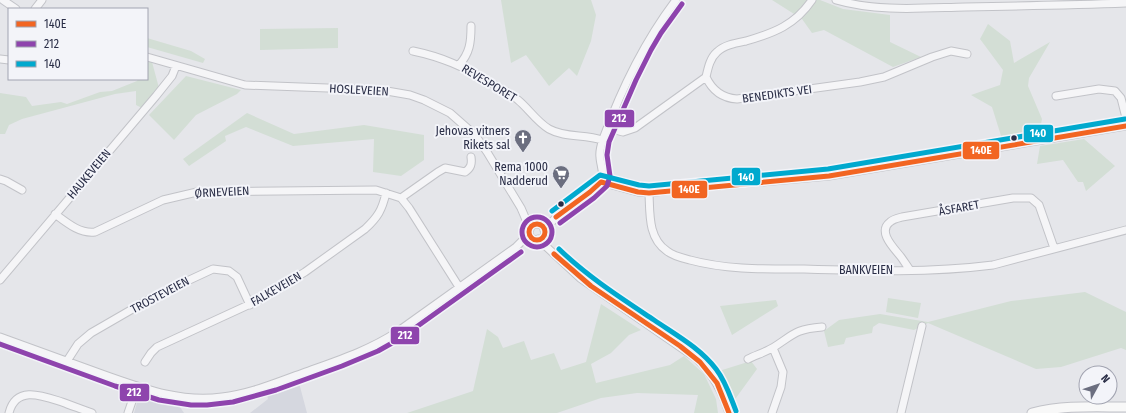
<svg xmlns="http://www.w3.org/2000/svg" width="1126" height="413" viewBox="0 0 1126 413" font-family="'Fira Sans Condensed',sans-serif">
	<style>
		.built { fill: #d5d7df }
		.green { fill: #d3ded5 }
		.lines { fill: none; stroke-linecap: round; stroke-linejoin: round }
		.minor-casing { stroke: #c2c3c8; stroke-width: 9 }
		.major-casing { stroke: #c1c2c8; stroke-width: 11 }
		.minor { stroke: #f5f5f7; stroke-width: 7 }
		.major { stroke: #f8f8f8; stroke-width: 9 }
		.bus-1-casing { stroke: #f3f4f9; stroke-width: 8 }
		.bus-2-casing { stroke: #f3f4f9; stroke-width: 8 }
		.bus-3-casing { stroke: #f3f4f9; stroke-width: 8 }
		.bus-1 { stroke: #f26522; stroke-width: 5 }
		.bus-2 { stroke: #8e44ad; stroke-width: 5 }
		.bus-3 { stroke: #00a9ce; stroke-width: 5 }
		.bus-dot { fill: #292d46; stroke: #f3f4f9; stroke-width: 1.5 }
		.labels { text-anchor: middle; stroke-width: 4; stroke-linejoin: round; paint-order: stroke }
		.street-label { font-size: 12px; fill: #292d46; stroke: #f3f4f9 }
		.poi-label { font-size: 12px; fill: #292d46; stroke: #f3f4f9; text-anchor: end }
		.line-badge { stroke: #f3f4f9; stroke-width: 1.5 }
		.badge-label { font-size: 11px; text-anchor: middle; font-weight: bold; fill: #fff }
	</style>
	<rect width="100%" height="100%" fill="#e5e6ea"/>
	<!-- built -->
	<path class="built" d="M298 379 307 413H250L268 399 266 391Z
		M141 389 174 398 184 413H134Z"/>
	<!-- green -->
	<path class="green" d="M501 0H591L596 15 591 41 577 76 569 68 549 86 526 55 511 63Z
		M772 0H820L843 9 890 15V42L921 57 893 67 824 30 812 33 802 19Z
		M988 24 1010 41 1014 63 1050 42 1029 78 1028 86 1042 119 1040 129 1031 135 1002 139 992 107 971 95 1000 85 1003 70 980 39Z
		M338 28V48L260 50V29Z
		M147 38 191 51 205 59 203 63 147 47Z
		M147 61 152 62 159 88 142 108 136 105V91L115 94 22 119 9 125 5 134H0V93L26 97 32 106 61 102 67 104 100 92 112 91 137 81 138 79H147Z
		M186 76 241 90 237 94 196 115 174 140 149 115Z
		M247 113 294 134 364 125 424 135V160L401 176 373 172 374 139 293 146 246 127 225 136 226 141 189 166 183 159Z
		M1084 139 1115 166 1086 191 1083 182H1078L1063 160 1037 164 1040 146Z
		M1085 292 1126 312V350L1121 348 1061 367 1036 369 928 323 914 330 879 323 873 327 872 333 846 338 844 344 828 347 824 331 839 320 880 314 928 322 1011 301Z
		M888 298 921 303 918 318 886 312Z
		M776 300 778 306 732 335 720 306Z
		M601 304 641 330 629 335 611 353 591 364 596 383 670 365 684 356 704 374 716 399 718 413H694L698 395 637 393 601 398 557 413H407L473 391 487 329 498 337 503 348 524 341 531 360 554 353 561 370 586 362Z
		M751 361 757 369 733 402 726 380 719 371Z"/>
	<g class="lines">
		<!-- minor casing -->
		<g class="minor-casing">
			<path id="minor" d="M3 0 16 9
				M812 0C795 25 774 33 746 41 736 43 724 45 717 52 710 58 708 68 706 77 712 90 721 98 737 99L860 82 884 77 932 57 951 51 967 54
				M836 0C877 12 922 8 965 7 1019 6 1072 5 1126 3
				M35 9 42 0
				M413 51C442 57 464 67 489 82 499 87 509 92 518 100 528 108 537 122 549 129 565 138 585 134 602 140
				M147 57 245 85 381 90 410 95 424 100 450 113 475 135 487 152 521 208 530 229
				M0 59 9 60
				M459 65C470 53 471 42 471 26
				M1056 96 1099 89 1115 91 1121 98 1126 118
				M608 128 623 132 635 128 706 77
				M603 176 611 179 620 186
				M0 179 6 181 22 190
				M601 182 638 192 649 193 671 190 829 176 1126 126
				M649 193C650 214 648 238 667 251 673 256 682 258 690 260 727 270 766 269 804 269 867 271 930 273 993 265L1126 230
				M401 198 438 172 445 168 465 172C471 168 472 164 471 157
				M55 214C67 223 80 234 95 232L163 200 197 192 376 190 401 198 409 208 459 287
				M529 232a8 8 0 1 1 16 0a8 8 0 1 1-16 0Z
				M544 230C549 225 554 219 559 215 570 207 596 192 601 181 605 174 600 164 600 157 599 151 601 145 603 139 621 90 644 42 676 0
				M538 239 580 278 696 358C713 374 722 391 729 413
				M910 270C907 266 904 261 901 257 894 248 877 232 890 222 893 219 898 218 902 217L1013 198H1031L1039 205 1054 248
				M0 280 156 96 172 76 176 66
				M0 337C34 349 68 362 102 374 142 388 180 403 222 397 250 394 277 382 303 373 336 361 368 351 397 332L516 247 529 234
				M748 359C756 355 766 352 774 347 794 334 796 329 822 327
				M67 361 78 344 91 333 155 296 213 269 229 271 237 277 250 305
				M145 362 151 353 157 347 259 300 305 272 365 229C378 217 382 210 386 193
				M9 413C16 385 43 396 62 402 72 406 82 409 92 413
				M128 413 137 387
				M772 413 781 387 783 372 773 348
				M901 413 922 326"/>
		</g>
		<!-- major casing -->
		<g class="major-casing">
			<path id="major" d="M1032 413C1064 405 1094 407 1126 407"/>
		</g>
		<!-- minor -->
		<use href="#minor" class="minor"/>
		<!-- major -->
		<use href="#major" class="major"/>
		<!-- bus-1 casing -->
		<g class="bus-1-casing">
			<path id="bus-1" d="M556 217 590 192 601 182 638 192 649 193 829 176 1126 126
				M529 232a8 8 0 1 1 16 0a8 8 0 1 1-16 0Z
				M554 254 591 286 680 346 700 362 717 383 729 413"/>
		</g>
		<!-- bus-2 casing -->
		<g class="bus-2-casing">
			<path id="bus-2" d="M522 232a15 15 0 1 1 30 0a15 15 0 1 1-30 0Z
				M560 223 594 198 607 186 610 176 607 155 609 142 636 80 651 50 661 33 682 4
				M0 344 115 386 159 400 191 405H207L233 402 276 390 342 366 378 351 401 338 521 252"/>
		</g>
		<!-- bus-3 casing -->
		<g class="bus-3-casing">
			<path id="bus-3" d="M552 211 600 175 639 185 649 186 828 169 1125 119
				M559 249C588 277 621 298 654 320 676 335 700 348 716 369 726 382 730 396 736 411"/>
		</g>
		<!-- bus-1 -->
		<use href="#bus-1" class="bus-1"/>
		<!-- bus-2 -->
		<use href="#bus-2" class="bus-2"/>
		<!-- bus-3 -->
		<use href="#bus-3" class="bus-3"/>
	</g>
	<!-- icons -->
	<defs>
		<g id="church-pin" transform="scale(0.9)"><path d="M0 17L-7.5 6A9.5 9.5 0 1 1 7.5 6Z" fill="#6b6e7f" stroke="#f3f4f9"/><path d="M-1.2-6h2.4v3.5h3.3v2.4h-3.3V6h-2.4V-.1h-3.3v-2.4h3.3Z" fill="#fff"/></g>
		<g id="supermarket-pin" transform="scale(0.9)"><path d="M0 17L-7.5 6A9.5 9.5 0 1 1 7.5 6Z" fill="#6b6e7f" stroke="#f3f4f9"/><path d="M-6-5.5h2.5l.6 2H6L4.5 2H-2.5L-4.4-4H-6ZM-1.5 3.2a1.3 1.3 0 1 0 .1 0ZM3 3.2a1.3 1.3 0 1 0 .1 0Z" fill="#fff"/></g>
	</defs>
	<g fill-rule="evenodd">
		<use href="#church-pin" x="523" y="138"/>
		<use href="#supermarket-pin" x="561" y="174"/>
	</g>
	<!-- markers -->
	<g class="bus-dot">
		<circle cx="1014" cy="138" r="3.5"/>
		<circle cx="561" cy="204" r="3.5"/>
	</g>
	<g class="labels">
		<!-- street labels -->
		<g class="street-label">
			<text transform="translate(489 83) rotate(31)" y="4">REVESPORET</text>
			<text transform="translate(359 90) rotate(3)" y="4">HOSLEVEIEN</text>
			<text transform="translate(777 94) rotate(-8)" y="4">BENEDIKTS VEI</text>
			<text transform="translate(89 174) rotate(-50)" y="4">HAUKEVEIEN</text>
			<text transform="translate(222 192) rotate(-3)" y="4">ØRNEVEIEN</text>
			<text transform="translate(959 208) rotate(-10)" y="4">ÅSFARET</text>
			<text x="866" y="274">BANKVEIEN</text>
			<text transform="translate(276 289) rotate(-30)" y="4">FALKEVEIEN</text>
			<text transform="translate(160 295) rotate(-28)" y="4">TROSTEVEIEN</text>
		</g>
		<!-- poi labels -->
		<g class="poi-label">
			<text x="510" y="135">Jehovas vitners<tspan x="510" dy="14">Rikets sal</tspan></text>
			<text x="548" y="171">Rema 1000<tspan x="548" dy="14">Nadderud</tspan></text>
		</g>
	</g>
	<g class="line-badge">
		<rect x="604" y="109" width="31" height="19" rx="4" fill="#8e44ad"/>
		<rect x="1023" y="124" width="31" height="19" rx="4" fill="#00a9ce"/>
		<rect x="962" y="141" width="38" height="19" rx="4" fill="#f26522"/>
		<rect x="731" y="167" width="30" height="19" rx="4" fill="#00a9ce"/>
		<rect x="671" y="180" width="37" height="19" rx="4" fill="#f26522"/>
		<rect x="390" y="326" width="30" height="19" rx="4" fill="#8e44ad"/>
		<rect x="119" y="383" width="31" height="19" rx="4" fill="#8e44ad"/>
	</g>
	<g class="badge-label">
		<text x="619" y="122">212</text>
		<text x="1038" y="137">140</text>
		<text x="981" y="154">140E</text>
		<text x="746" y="181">140</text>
		<text x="689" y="193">140E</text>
		<text x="405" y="339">212</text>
		<text x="134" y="396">212</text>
	</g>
	<!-- legend -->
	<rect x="8" y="8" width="140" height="72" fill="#f3f4f9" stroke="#a2a4b1"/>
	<rect x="16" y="21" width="20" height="6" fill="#f26522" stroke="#a2a4b1"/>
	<text x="44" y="28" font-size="12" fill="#292d46">140E</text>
	<rect x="16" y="41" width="20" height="6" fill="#8e44ad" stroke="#a2a4b1"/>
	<text x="44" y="48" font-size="12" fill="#292d46">212</text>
	<rect x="16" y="61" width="20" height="6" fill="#00a9ce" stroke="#a2a4b1"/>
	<text x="44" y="68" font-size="12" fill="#292d46">140</text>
	<!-- north arrow -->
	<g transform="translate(1098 385) rotate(50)"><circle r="19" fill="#f3f4f9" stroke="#a2a4b1"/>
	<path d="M0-3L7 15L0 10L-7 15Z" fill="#6b6e7f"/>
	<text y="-6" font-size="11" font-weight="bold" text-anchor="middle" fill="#292d46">N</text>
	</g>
</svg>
